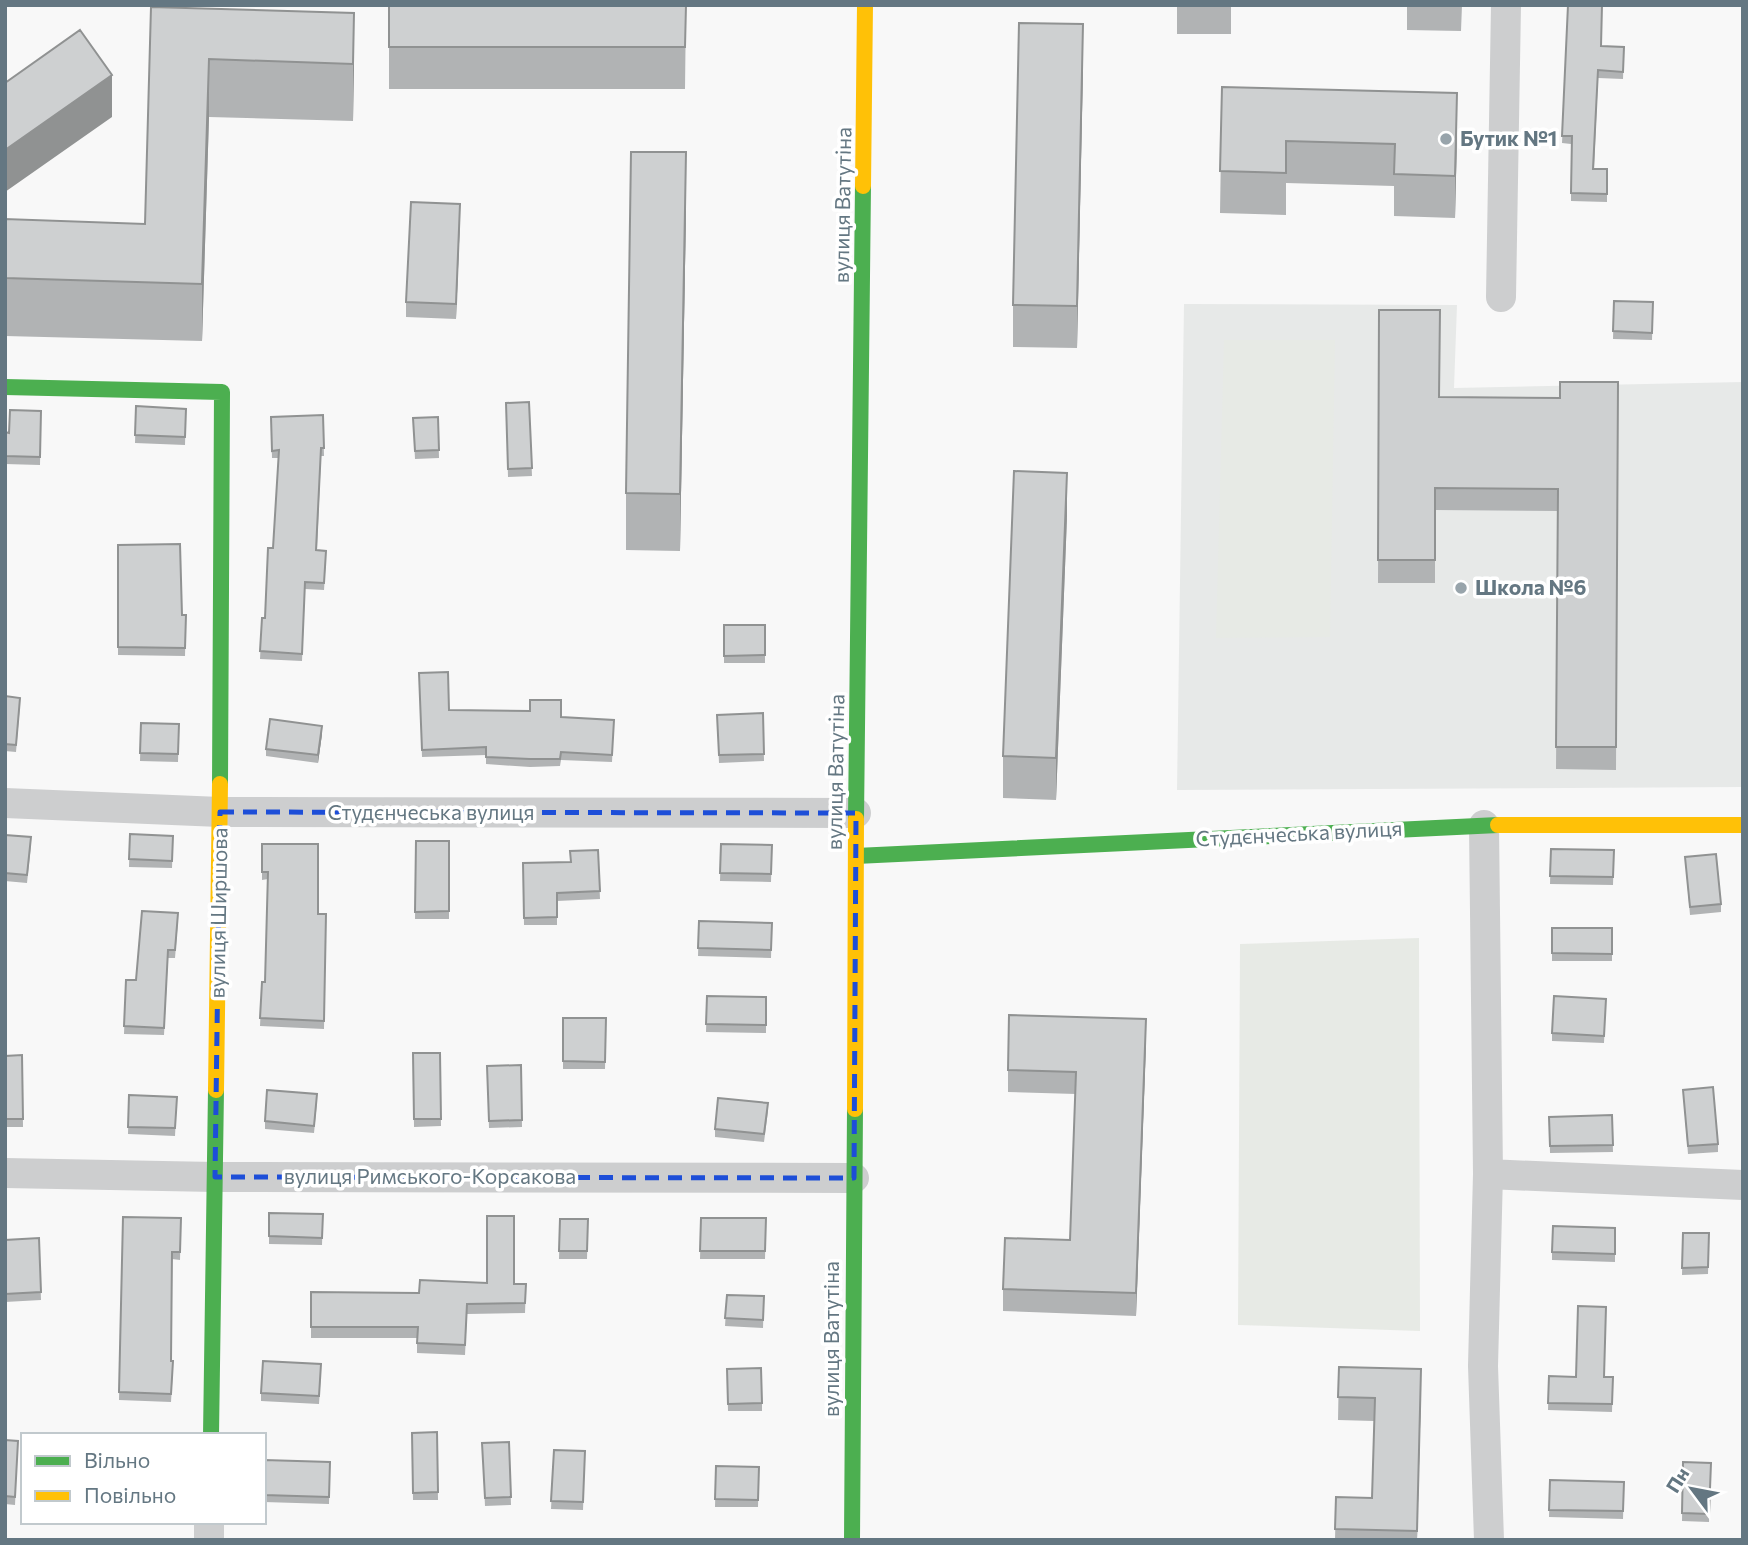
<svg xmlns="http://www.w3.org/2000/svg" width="1748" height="1545" viewBox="0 0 1748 1545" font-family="Commissioner,sans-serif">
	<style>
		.built { fill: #e7e9e8 }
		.green { fill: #e7eae5 }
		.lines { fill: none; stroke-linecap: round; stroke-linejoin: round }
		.street { stroke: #cdcecf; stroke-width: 30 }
		.fast { stroke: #4caf50; stroke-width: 16 }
		.slow { stroke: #ffc107; stroke-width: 16 }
		.wall { fill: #b1b3b4 }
		.shaded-wall { fill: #909292 }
		.building { fill: #ced0d1; stroke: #909292; stroke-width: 2 }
		.marked { fill: none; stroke: #1d4ed8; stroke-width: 5; stroke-dasharray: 14 9; stroke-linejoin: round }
		.poi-dot { fill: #98a4ab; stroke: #fff; stroke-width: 2.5 }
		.labels { text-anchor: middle; stroke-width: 7; stroke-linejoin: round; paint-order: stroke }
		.poi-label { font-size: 21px; font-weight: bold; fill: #647782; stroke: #fff; text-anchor: start }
		.street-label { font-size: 21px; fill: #647782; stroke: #fff }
	</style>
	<rect width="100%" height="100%" fill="#f8f8f8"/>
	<!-- built -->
	<path class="built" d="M1184 304 1457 305 1454 388 1743 382V787L1177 790Z"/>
	<!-- green -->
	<path class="green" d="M1224 340H1335L1330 637 1216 638Z
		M1419 938 1420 1331 1238 1325 1240 944Z"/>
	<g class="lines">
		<!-- street -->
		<path class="street" d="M1501 297 1506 5
			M5 803 220 812 856 813
			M1484 825 1488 1174 1483 1366 1489 1540
			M5 1173 215 1177 854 1178
			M1488 1174 1743 1185
			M209 1540V1522"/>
		<!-- fast -->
		<path class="fast" d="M5 387 222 392 220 784
			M856 819 863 186
			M856 856 1498 825
			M211 1435 216 1090
			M852 1540 855 1109"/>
		<!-- slow -->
		<path class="slow" d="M863 186 865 5
			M1498 825H1743
			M216 1090 220 784
			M855 1109 856 819"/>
	</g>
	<!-- wall -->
	<path class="wall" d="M389 5H686L685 89H389Z
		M1177 5H1231V34H1177Z
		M1407 5H1462L1461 31 1407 30Z
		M1568 5 1601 46 1624 47 1623 79 1598 78 1594 169H1607V202L1571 201V144L1562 143Z
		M151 7 354 13 353 121 209 117 202 341 5 336V219L145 224Z
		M1083 66 1077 348 1013 347V305Z
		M1222 87 1457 135 1455 218 1394 216V186L1286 183V215L1220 213Z
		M686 210 680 551 626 550V493Z
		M460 219 456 319 406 317V302Z
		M1614 301 1653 302 1652 340 1613 339Z
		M1379 310 1440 397 1560 398 1618 382 1616 770 1556 769 1558 511 1435 510V583H1378Z
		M529 402 532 476 508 477 506 403Z
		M136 406 186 409 185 445 135 443Z
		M41 411 40 465 5 464V432L9 433Z
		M323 415 324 456H321L317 550 326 558 324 590 305 589 302 661 260 659 262 618H265L273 548 279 458H272L271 417Z
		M438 417 439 458 415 459 413 418Z
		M1067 516 1056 800 1003 798V756Z
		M118 545 182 615H186L185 656 118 655Z
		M724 625H765V663H724Z
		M419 673 449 710 614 720 612 762 561 760 560 766 530 767 486 764V755L422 757Z
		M5 696 20 705 16 752 5 751Z
		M763 713 764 761 719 763 717 715Z
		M141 723 179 724 178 762 140 761Z
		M322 734 318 763 266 756V749Z
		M130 834 173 836 172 868 129 867Z
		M5 835 31 845 27 883 5 881Z
		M416 841H449V919H415Z
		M262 844 318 914H326L324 1029 260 1026 262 982H265L268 879 262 880Z
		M721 844 772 845 771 882 720 881Z
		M1551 849 1614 850 1613 885 1550 884Z
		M598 850 600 899 557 901V925H524L523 863 570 862Z
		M1685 857 1721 904V912L1690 915Z
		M178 921 175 958H168L164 1035 124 1034 126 980H136Z
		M699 921 772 923 771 958 698 956Z
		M1552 928H1612V961H1552Z
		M707 996 766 997V1033L706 1032Z
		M1606 999 1604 1043 1552 1041V1033Z
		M563 1018H606L605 1069H563Z
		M1146 1042 1136 1316 1003 1311V1289L1070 1240 1076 1094 1008 1092V1070Z
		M413 1053H440L441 1126 414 1127Z
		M22 1055 23 1127H5V1056Z
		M521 1065 522 1127 489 1128 487 1066Z
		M1683 1090 1718 1144V1152L1688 1154Z
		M129 1095 177 1097 175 1136 128 1134Z
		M317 1102 314 1133 265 1129V1121Z
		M768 1111 764 1142 715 1137V1129Z
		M1612 1115 1613 1152 1550 1153 1549 1117Z
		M269 1213 323 1214 322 1245 269 1244Z
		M123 1217 181 1218 180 1260 172 1259 171 1361 173 1369 171 1402 119 1400Z
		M701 1218H766L765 1259H700Z
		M560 1219H588L587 1259H559Z
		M1615 1228V1262L1552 1260V1252Z
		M1683 1233H1709L1708 1274 1682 1275Z
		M39 1238 41 1300 5 1302V1240Z
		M514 1284H526L525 1313 467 1314 465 1355 417 1353V1338H311V1292L419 1293Z
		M727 1295 764 1296 763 1328 725 1326Z
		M1339 1367 1421 1392 1417 1540H1335L1336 1497 1372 1498 1374 1421 1338 1420Z
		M727 1369 762 1403V1411H728Z
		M321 1372 319 1404 261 1401V1393Z
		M1549 1376 1613 1377 1612 1412 1548 1410Z
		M437 1432 438 1500H413L412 1433Z
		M5 1440 18 1441 15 1505 5 1504Z
		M509 1442 511 1505 485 1506 482 1443Z
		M554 1450 585 1451 583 1510 551 1509Z
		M264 1460 330 1462 329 1504 264 1502Z
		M1683 1462 1711 1463 1709 1522 1682 1521Z
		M716 1466 759 1467 758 1507H715Z
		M1550 1480 1624 1482 1623 1519 1549 1517Z"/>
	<!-- shaded-wall -->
	<path class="shaded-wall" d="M354 13V70L353 121V64Z
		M1083 24V66L1077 348V306Z
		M209 59V117L202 341V284Z
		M112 75V117L5 192V150Z
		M1457 93V135L1455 218V176Z
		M686 152V210L680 551V494Z
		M460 204V219L456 319V304Z
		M1067 473V516L1056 800V758Z
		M322 726V734L318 763V755Z
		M1146 1019V1042L1136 1316V1293Z
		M1421 1369V1392L1417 1540V1531Z"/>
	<!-- building -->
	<path class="building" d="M389 5H686L685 47H389Z
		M1568 5H1602L1601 46 1624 47 1623 72 1598 70 1593 169H1607V194L1571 193 1572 136H1562Z
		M151 7 354 13 353 64 209 59 202 284 5 278V219L145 224Z
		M1019 23 1083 24 1077 306 1013 305Z
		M80 30 112 75 5 150V83Z
		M1222 87 1457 93 1455 176 1394 174 1395 144 1286 141V173L1220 171Z
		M631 152H686L680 494 626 493Z
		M411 202 460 204 456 304 406 302Z
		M1614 301 1653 302 1652 333 1613 331Z
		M1379 310H1440L1439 397 1560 398V382H1618L1616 747H1556L1558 489 1435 488V560H1378Z
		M529 402 532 468 508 469 506 403Z
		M136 406 186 409 185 437 135 435Z
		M10 410 41 411 40 457 5 456V432L9 433Z
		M323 415 324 448H321L316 550 326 551 324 583 305 582 302 654 260 651 262 618H265L268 548H273L279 450 272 451 271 417Z
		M438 417 439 450 415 451 413 418Z
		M1014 471 1067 473 1056 758 1003 756Z
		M180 544 182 615H186L185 648 118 647V545Z
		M724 625H765V655L724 656Z
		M448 672 449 710 530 711V700H561V717L614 720 612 755 561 752 560 759H530L486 757V747L422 750 419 673Z
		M5 696 20 698 16 745 5 744Z
		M763 713 764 754 719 755 717 715Z
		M270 719 322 726 318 755 266 749Z
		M141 723 179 724 178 754 140 753Z
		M130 834 173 836 172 861 129 859Z
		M5 835 31 837 27 875 5 873Z
		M416 841H449V911L415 912Z
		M262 844H318V914H326L324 1021 260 1018 262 982H265L268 872H262Z
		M721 844 772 845 771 874 720 873Z
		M1551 849 1614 850 1613 877 1550 876Z
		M598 850 600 891 557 893V917L524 918 523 863 571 862 570 851Z
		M1716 854 1721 904 1690 907 1685 857Z
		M142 911 178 913 175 950H168L164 1028 124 1026 126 980H136Z
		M699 921 772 923 771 950 698 948Z
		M1552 928H1612V954L1552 953Z
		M707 996 766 997V1025L706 1024Z
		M1554 996 1606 999 1604 1036 1552 1033Z
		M1009 1015 1146 1019 1136 1293 1003 1289 1005 1238 1070 1240 1076 1072 1008 1070Z
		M563 1018H606L605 1062 563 1061Z
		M413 1053H440L441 1119H414Z
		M22 1055 23 1119H5V1056Z
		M521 1065 522 1120 489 1121 487 1066Z
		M1713 1087 1718 1144 1688 1146 1683 1090Z
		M267 1090 317 1094 314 1126 265 1121Z
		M129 1095 177 1097 175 1128 128 1127Z
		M718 1098 768 1103 764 1134 715 1129Z
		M1612 1115 1613 1145 1550 1146 1549 1117Z
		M269 1213 323 1214 322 1238 269 1236Z
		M487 1216H514V1284H526L525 1303 467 1304 465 1345 417 1343 418 1327H311V1292L419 1293 420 1280 487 1283Z
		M123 1217 181 1218 180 1252H172L171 1361H173L171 1394 119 1392Z
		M701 1218H766L765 1251H700Z
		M560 1219H588L587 1251H559Z
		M1553 1226 1615 1228V1254L1552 1252Z
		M1683 1233H1709L1708 1267 1682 1268Z
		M39 1238 41 1292 5 1294V1240Z
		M727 1295 764 1296 763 1320 725 1318Z
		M1578 1306 1606 1307 1604 1377H1613L1612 1404 1548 1403 1549 1376 1576 1377Z
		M263 1361 321 1364 319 1396 261 1393Z
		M1339 1367 1421 1369 1417 1531 1335 1529 1336 1497 1372 1498 1375 1398 1338 1397Z
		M761 1368 762 1403 728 1404 727 1369Z
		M437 1432 438 1492 413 1493 412 1433Z
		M5 1440 18 1441 15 1497 5 1496Z
		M509 1442 511 1497 485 1498 482 1443Z
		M554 1450 585 1451 583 1502 551 1501Z
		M264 1460 330 1462 329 1497 264 1495Z
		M1683 1462 1711 1463 1709 1514 1682 1513Z
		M716 1466 759 1467 758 1500 715 1499Z
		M1550 1480 1624 1482 1623 1511 1549 1510Z"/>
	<!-- marked area -->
	<path class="marked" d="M220 812 856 813 854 1178 215 1177Z"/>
	<!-- markers -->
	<g class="poi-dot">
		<circle cx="1446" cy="139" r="7"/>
		<circle cx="1461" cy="588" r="7"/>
	</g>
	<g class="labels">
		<!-- poi labels -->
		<g class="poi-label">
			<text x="1460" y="146">Бутик №1</text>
			<text x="1475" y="595">Школа №6</text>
		</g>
		<!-- street labels -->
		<g class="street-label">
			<text transform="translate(843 205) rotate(-89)" y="7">вулиця Ватутіна</text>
			<text transform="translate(836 772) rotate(-89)" y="7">вулиця Ватутіна</text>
			<text x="431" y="820">Студєнчеська вулиця</text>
			<text transform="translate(1299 834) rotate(-3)" y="7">Студєнчеська вулиця</text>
			<text transform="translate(219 913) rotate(-89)" y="7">вулиця Ширшова</text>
			<text x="430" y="1184">вулиця Римського-Корсакова</text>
			<text transform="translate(832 1339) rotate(-90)" y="7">вулиця Ватутіна</text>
		</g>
	</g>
	<!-- border -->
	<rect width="1748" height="1545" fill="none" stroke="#647782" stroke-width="14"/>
	<!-- legend -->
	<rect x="21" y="1433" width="245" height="91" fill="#ffffff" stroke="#c1c9cd" stroke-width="2"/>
	<rect x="35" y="1456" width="35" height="10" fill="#4caf50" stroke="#c1c9cd" stroke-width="2"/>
	<text x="84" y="1468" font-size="21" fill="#647782">Вільно</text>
	<rect x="35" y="1491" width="35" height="10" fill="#ffc107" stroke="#c1c9cd" stroke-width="2"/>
	<text x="84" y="1503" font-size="21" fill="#647782">Повільно</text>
	<!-- north arrow -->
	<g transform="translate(1692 1489) rotate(302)" stroke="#ffffff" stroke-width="5" paint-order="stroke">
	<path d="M0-5L12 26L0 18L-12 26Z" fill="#647782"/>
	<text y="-10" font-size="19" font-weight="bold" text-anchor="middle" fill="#647782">Пн</text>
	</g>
</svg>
